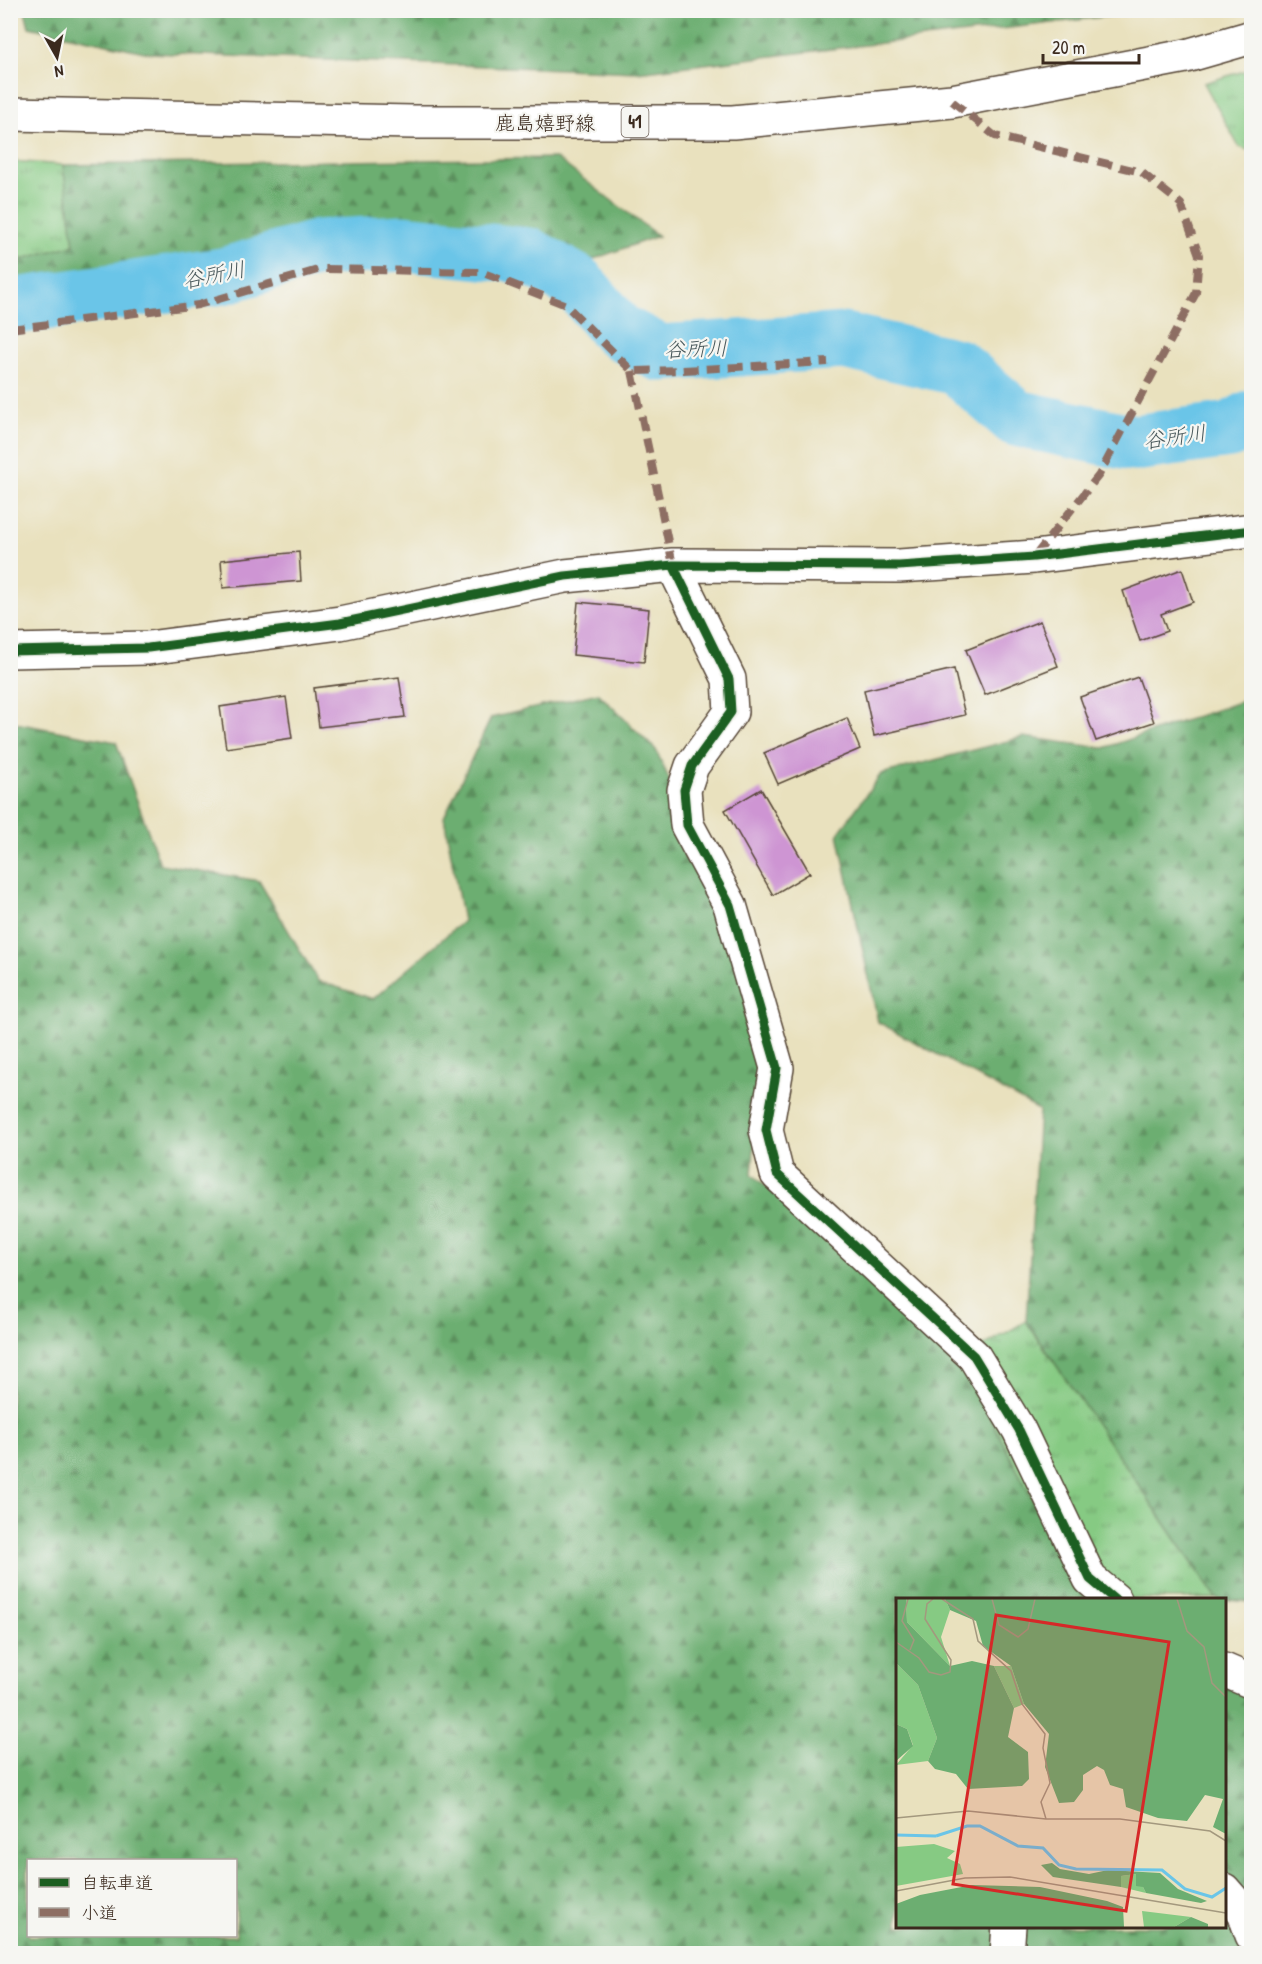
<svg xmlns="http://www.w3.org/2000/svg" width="1262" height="1964" viewBox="0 0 1262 1964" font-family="'Patrick Hand','Klee One',sans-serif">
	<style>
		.grass { fill: url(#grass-tufts); stroke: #607a50; stroke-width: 1.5 }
		.forest { fill: url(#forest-firs); stroke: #546c48; stroke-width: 1.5; fill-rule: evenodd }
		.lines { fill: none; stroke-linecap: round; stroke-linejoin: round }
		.river { stroke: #6ac5e8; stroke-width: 57 }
		.building { fill: #ce95d3 }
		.minor-casing { stroke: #554536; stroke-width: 36 }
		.major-casing { stroke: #554536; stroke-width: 36 }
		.minor { stroke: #fff; stroke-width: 33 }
		.major { stroke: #fff; stroke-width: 33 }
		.quiet { stroke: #8d6e63; stroke-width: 8; stroke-dasharray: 15 8; stroke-linecap: butt }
		.cycleway-casing { stroke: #f6f6f2; stroke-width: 13 }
		.cycleway { stroke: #1b5e20; stroke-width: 9 }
		.labels { text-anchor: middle; stroke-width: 4.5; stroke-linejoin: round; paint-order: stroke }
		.shield { fill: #f6f6f2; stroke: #73675e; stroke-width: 1.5 }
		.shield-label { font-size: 18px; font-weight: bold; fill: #3b2a1e }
		.street-label { font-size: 20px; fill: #3b2a1e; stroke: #f6f6f2 }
		.water-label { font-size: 21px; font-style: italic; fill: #49585b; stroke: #f6f6f2 }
		.inset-river { fill: none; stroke: #6ac5e8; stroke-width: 3 }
		.inset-road { fill: none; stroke: #a3987e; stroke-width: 1.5 }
		.view { fill: #d62828; fill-opacity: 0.15; stroke: #d62828; stroke-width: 3 }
		.inset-edge { fill: none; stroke: #3b2a1e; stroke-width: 3 }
	</style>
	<defs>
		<pattern id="grass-tufts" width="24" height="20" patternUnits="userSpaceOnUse" patternTransform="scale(1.5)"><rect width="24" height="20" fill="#86ca83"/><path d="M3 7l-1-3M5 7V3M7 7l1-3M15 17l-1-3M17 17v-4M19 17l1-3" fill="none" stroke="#6fa46b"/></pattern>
		<pattern id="forest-firs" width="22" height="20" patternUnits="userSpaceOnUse" patternTransform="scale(1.5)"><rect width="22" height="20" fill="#6cae71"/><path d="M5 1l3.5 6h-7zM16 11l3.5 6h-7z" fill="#5a8e5c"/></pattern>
	</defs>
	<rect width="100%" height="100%" fill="#f6f6f2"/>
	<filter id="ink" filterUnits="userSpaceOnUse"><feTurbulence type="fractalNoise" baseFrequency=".0167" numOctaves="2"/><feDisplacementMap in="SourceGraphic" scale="12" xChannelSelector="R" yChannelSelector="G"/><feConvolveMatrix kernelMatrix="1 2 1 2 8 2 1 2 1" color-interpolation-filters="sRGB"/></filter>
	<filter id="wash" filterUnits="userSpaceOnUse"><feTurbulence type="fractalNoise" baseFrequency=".008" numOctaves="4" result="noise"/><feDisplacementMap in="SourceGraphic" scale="24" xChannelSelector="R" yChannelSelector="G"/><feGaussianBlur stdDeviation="1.35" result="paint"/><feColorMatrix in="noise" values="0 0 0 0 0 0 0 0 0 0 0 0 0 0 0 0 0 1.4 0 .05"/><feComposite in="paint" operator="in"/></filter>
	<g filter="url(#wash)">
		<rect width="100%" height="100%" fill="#e9e1be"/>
		<!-- grass -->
		<path class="grass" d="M1251 69H1252L1251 151 1239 147 1204 83Z
			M11 161 63 165 74 245 11 262Z
			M1026 1321 1217 1599H1084L960 1360Z"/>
		<!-- forest -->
		<path class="forest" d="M25 11V10L1137 11 1128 14 637 72 149 53 29 27Z
			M556 158 658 236 586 262 522 227 307 223 174 271 11 289V262L74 245 63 165Z
			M598 693 656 750 738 933 761 1063 752 1174 960 1360 1084 1599 898 1600V1926H1224L1225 1681 1251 1694V1953H11L10 722 116 742 160 864 259 881 318 981 373 999 463 921 444 817 491 718ZM28 1860H236V1936H28Z
			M1251 698 1252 1602H1251L1217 1599 1026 1321 1039 1110 878 1022 838 834 881 774 1023 737 1104 748Z"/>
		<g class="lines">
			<!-- river -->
			<path class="river" d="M10 307 223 276 319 248 403 243 529 256 577 283 618 331 660 353 844 341 957 367 1016 418 1134 443 1230 430 1252 418"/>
		</g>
		<g id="blocks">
			<!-- building -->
			<path class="building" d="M299 552 301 581 223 588 221 560Z
				M1182 569 1193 602 1161 614 1167 631 1140 641 1123 591Z
				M578 602 649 609 644 662 573 655Z
				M1040 621 1058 666 985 695 966 650Z
				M954 669 965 715 874 736 864 690Z
				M399 677 405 717 319 727 314 688Z
				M1138 677 1154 722 1096 741 1080 697Z
				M286 697 292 738 226 748 220 707Z
				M847 718 860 749 778 784 764 753Z
				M761 789 810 873 773 895 725 810Z"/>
		</g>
	</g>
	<g filter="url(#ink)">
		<use href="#blocks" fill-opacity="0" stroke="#554536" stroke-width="1.5"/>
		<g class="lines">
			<!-- minor casing -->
			<g class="minor-casing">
				<path id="minor" d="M673 565 729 679 731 712 692 766 684 790 687 825 730 905 777 1068 766 1130 777 1174 974 1356 1019 1430 1090 1579 1115 1600
					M10 651 148 648 340 623 565 576 673 565 899 566 1034 557 1252 530
					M1224 1670 1252 1682
					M1224 1890 1244 1913 1252 1935
					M1007 1954 1009 1926"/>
			</g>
			<!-- major casing -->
			<g class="major-casing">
				<path id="major" d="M10 114 413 122H733L952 101 1186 56 1252 37"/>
			</g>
			<!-- minor -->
			<use href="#minor" class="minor"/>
			<!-- major -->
			<use href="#major" class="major"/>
			<!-- quiet -->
			<path class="quiet" d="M952 101 995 136 1141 172 1181 204 1199 255 1196 293 1099 475 1034 557
				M10 329 198 305 321 269 481 272 566 305 632 371 682 370 828 362
				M632 371 673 565"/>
			<!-- cycleway casing -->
			<g class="cycleway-casing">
				<path id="cycleway" d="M673 565 729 679 731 712 692 766 684 790 687 825 730 905 777 1068 766 1130 777 1174 974 1356 1019 1430 1090 1579 1115 1600
					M10 651 148 648 340 623 565 576 673 565 899 566 1034 557 1252 530"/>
			</g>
			<!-- cycleway -->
			<use href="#cycleway" class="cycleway"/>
		</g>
	</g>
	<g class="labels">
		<!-- shield labels -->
		<rect class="shield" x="621.5" y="107" width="27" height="30" rx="4.5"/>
		<g class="shield-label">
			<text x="635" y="128">41</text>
		</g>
		<!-- street labels -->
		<g class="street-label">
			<text x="545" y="130">鹿島嬉野線</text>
		</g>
		<!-- water labels -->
		<g class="water-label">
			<text transform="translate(214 275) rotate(-11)" y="7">谷所川</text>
			<text transform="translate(696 349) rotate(-2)" y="7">谷所川</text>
			<text transform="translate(1175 437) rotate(-8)" y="7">谷所川</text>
		</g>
	</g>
	<!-- overview -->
	<g transform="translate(896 1598)">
		<rect width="330" height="330" fill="#e9e1be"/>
		<path d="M10 1H49L54 12 45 39 54 68 11 24ZM0 65 22 87 41 140 32 163 0 167 17 147 11 131 0 126ZM98 68H115L128 106 118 110ZM38 246 59 253 51 260 64 266 67 276 0 288V249ZM240 276 247 289 250 295 225 289V278ZM246 313 295 319 278 329H248Z" fill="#86ca83"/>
		<path d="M0 1H10L11 24 54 68 76 63 98 68 118 110 112 139 132 154 133 181 126 188 72 191 60 176 39 171 32 163 41 140 22 87 0 65ZM49 1H330V236L317 229 327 201 309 197 291 223 262 220 230 209 227 191 214 187 208 172 201 168 187 177V192L178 204 163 205 149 169 153 136 128 106 115 68 87 48 80 23 54 12ZM0 126 11 131 17 148 0 163ZM156 265 164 271 193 276 212 272 264 275 282 291 311 303 305 305 250 295 247 289 240 288V276L225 278V289L157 279 145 267ZM76 287 144 289 211 303 227 309 228 329H0V306L24 297ZM295 319 312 326V329H278Z" fill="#6cae71"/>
		<path class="inset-river" d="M0 237 40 238M40 238 71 228H84L122 248 147 250 163 267 180 271 266 272 289 291 316 299 330 290"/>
		<path class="inset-road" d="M12 1 6 23 18 42 14 52M46 1 77 21 82 43 115 73 126 106 149 136 147 150 154 185 145 204 150 221M96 1 103 27 122 39 132 31 139 1M281 1 291 33 308 49 316 85 330 99M0 44 23 60 33 74 45 77 54 74 55 62 29 21 31 6 37 1M0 220 72 213 150 221H224L314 233 330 243M0 293 69 280 114 279 330 315"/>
		<path class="view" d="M100 17 273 44 230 313 57 286Z"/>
		<rect width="330" height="330" class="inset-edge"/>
	</g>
	<!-- margin -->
	<rect width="1262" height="1964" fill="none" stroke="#f6f6f2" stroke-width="36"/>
	<!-- legend -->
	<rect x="27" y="1859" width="210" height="78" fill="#f6f6f2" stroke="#aba49d" stroke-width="1.5"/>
	<rect x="39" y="1878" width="30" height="9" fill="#1b5e20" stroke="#aba49d" stroke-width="1.5"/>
	<text x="81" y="1889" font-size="18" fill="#3b2a1e">自転車道</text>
	<rect x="39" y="1908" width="30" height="9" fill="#8d6e63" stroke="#aba49d" stroke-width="1.5"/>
	<text x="81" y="1919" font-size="18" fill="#3b2a1e">小道</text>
	<!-- north arrow -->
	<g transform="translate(57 57) rotate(171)" stroke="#f6f6f2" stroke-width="4.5" paint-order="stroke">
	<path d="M0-4.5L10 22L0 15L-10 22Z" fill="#3b2a1e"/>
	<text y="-9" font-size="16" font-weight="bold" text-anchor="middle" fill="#3b2a1e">N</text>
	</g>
	<!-- scale -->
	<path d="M1043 54v9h96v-9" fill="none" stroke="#3b2a1e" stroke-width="3"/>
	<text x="1052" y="54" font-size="18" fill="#3b2a1e" stroke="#f6f6f2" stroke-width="4.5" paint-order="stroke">20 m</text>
</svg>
